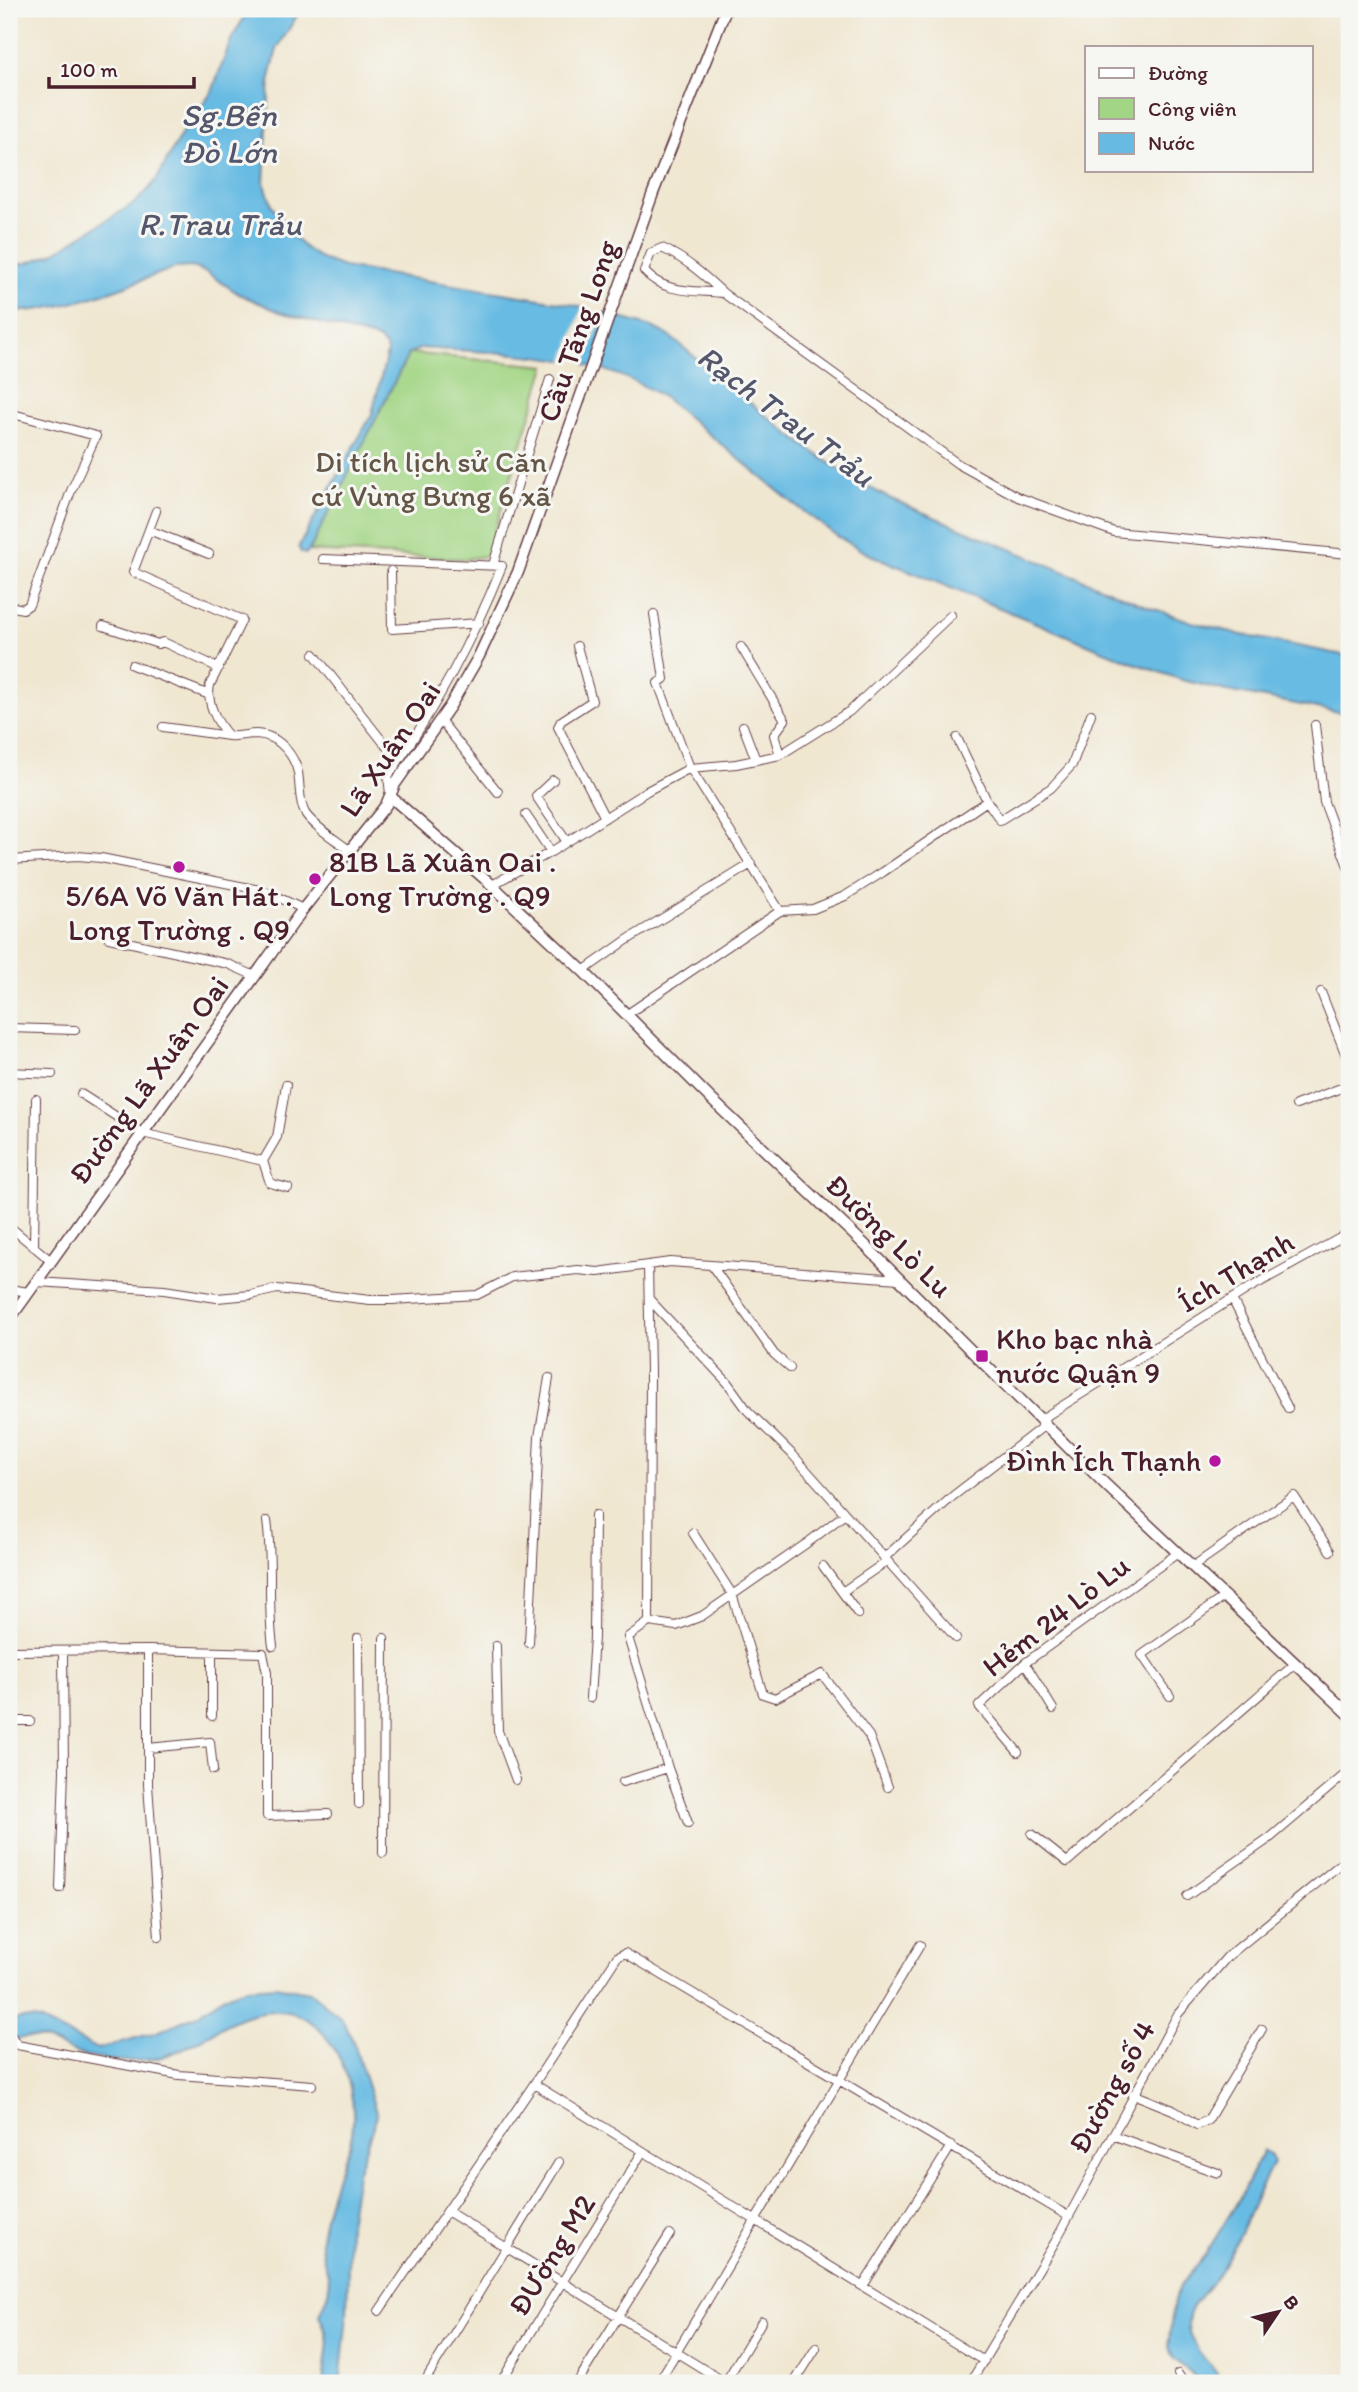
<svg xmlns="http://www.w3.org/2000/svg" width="1358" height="2392" viewBox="0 0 1358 2392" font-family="Itim,sans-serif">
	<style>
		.green { fill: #a2d584; stroke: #767a58; stroke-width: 2 }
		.water { fill: #67bbe3; stroke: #586d87; stroke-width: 2 }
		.pier { fill: #f0e7d1 }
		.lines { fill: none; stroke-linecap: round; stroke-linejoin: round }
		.street-casing { stroke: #633d44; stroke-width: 10 }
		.secondary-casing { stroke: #633d44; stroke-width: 13 }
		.street { stroke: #fff; stroke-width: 8 }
		.secondary { stroke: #fff; stroke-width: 10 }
		.poi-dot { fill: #b5179e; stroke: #f6f6f2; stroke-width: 2.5 }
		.labels { text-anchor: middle; stroke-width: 6; stroke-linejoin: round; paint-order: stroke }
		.street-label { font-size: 30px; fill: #4a1f2b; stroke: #f6f6f2 }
		.park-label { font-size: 30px; fill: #645646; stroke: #f6f6f2 }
		.poi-label { font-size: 30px; fill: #4a1f2b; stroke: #f6f6f2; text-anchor: start }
		.water-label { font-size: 32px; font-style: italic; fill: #54566b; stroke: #f6f6f2 }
	</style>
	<rect width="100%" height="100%" fill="#f6f6f2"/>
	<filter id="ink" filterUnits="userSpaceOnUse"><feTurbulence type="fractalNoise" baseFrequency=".0143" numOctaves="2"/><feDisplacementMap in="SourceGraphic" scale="14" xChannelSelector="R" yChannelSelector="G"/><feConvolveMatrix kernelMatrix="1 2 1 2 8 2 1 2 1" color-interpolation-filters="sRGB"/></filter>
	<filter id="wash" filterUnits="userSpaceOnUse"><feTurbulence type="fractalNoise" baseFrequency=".00686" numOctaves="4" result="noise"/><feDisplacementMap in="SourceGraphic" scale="28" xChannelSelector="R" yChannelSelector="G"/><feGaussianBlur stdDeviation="1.57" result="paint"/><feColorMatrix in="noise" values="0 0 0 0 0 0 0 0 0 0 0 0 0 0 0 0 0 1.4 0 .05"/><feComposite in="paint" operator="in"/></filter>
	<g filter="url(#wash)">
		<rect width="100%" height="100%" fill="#f0e7d1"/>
		<!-- green -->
		<path class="green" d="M409 353 546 366 487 556 465 559 309 551Z"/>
		<!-- water -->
		<path class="water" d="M249 9H301L277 49 270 78 264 182 272 205 292 235 305 248 322 259 343 267 571 304 652 327 668 335C739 392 808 457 889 498L1141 604 1192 622 1242 635 1349 656V714L1227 691 1182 680 1131 662 866 553 837 536 794 504 666 399C594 351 505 354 422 348L409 353 309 551 305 554 300 551 299 546 372 414 387 353 386 347 378 339 280 312 239 294 206 272 192 267 175 268C118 288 71 310 9 312V265L27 263 52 254 136 202 148 190 158 177 183 131 212 92 231 40Z
			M275 1986 310 1992 342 2019 353 2041 377 2115 357 2173 349 2223 347 2315 340 2383H323L328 2342 326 2331 319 2315C322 2306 329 2296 329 2286 330 2270 319 2255 321 2239 324 2217 331 2193 338 2172 342 2162 347 2153 350 2143 359 2108 349 2067 327 2038 315 2023 298 2011 278 2011 228 2009 196 2054 147 2060 126 2062 98 2061 79 2054 51 2044 40 2031 9 2041V2022C18 2017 29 2018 39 2020L98 2049 157 2032 197 2015 223 1997 247 1988Z
			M1263 2151 1271 2156 1273 2163C1252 2202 1238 2248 1211 2284 1200 2297 1188 2306 1188 2325 1189 2346 1213 2368 1226 2383H1202L1173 2358 1168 2347 1174 2300 1180 2286 1205 2255 1238 2201Z"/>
		<!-- pier -->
		<path class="pier" d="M583 304 604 309 584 369 563 364Z"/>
	</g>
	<g filter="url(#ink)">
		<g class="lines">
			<!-- street casing -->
			<g class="street-casing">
				<path id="street" d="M723 293C694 290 664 294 644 271L651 253 662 248C686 259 704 275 723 293L958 464 1018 497 1114 532 1349 554
					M9 413 96 436 71 491 29 605 23 609 9 606
					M156 511 133 572 242 620 210 685C206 702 217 724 229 736 238 737 247 734 256 734 281 735 298 759 299 781 300 791 300 805 305 813 313 826 338 841 350 851
					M149 530 209 554
					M323 559 502 566C471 643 436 709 388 776L390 794
					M493 565 550 379
					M391 571 392 629 479 623
					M654 614 664 679 658 683 690 768 780 911
					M103 626 158 644 163 642 219 668
					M577 646 592 701 561 721 558 727 605 818
					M741 647 785 720 774 735 780 755
					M314 654 398 761
					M132 665 207 694
					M440 720 498 792
					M1315 725 1324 802 1349 869
					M743 726 756 760
					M163 727 229 736
					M957 738 987 801
					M553 780 536 796 567 842
					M526 815 551 852
					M9 860 78 856 101 858 265 891 303 909
					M492 885 551 852 647 791 690 768 736 764 780 755 850 711 951 615
					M109 938 228 964 255 976
					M583 971 627 940 751 864
					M1321 992 1349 1063
					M626 1015 780 911 813 909 845 896 883 872 987 801 1000 820 1051 788 1072 765 1091 714
					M9 1028 75 1030
					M9 1072 52 1074
					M81 1094 142 1133 263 1161 277 1137 286 1085
					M1296 1105 1349 1085
					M263 1161 270 1183 288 1188
					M9 1226 50 1260
					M34 1247 36 1099
					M712 1266 774 1354 790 1368
					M37 1282 164 1290 217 1298 251 1295 277 1289 370 1300H392L477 1295 512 1277 578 1270 598 1272 648 1265
					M9 1289 29 1292
					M649 1299 727 1382 748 1411 792 1454 956 1638
					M1232 1299 1288 1408
					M1040 1420 1246 1290 1349 1233
					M267 1521C273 1562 267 1604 273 1646
					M693 1533 732 1594 763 1694 775 1698 822 1674 869 1736 888 1787
					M884 1558 953 1496 1045 1425
					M823 1566 858 1614
					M1192 1567 1294 1496 1330 1551
					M842 1592 887 1561
					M649 1622 676 1626 702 1616 810 1541 845 1514
					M358 1638 359 1804
					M529 1643 539 1437 549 1378
					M496 1646 498 1731 516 1780
					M148 1650V1785L159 1937
					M9 1651 148 1650 263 1653 267 1673V1816L328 1814
					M212 1652V1716
					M1025 1663 1053 1709
					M1170 1696 1142 1655 1225 1596
					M590 1698 594 1637 595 1515
					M9 1721H30
					M148 1748 210 1742 213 1770
					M1018 1752 979 1706 1025 1663 1178 1553
					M623 1782 668 1768
					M688 1823 668 1768 628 1637 649 1622 650 1371 648 1265 670 1262 899 1279
					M1032 1834 1067 1862 1295 1664
					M383 1853 384 1638
					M60 1888 64 1771 63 1652
					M1187 1896 1270 1838 1349 1771
					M9 2032 17 2045 179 2075 312 2085
					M534 2084 617 1957 625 1953 1068 2216
					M1133 2094 1173 2110 1197 2125 1208 2120 1262 2029
					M1112 2135 1218 2173
					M447 2211 726 2383
					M863 2286 951 2146
					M379 2311 534 2084 984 2361
					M1178 2374 1184 2383
					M428 2376 559 2162
					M500 2383 643 2151
					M577 2383 670 2234
					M658 2383 920 1945
					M725 2383 762 2321
					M794 2383 816 2348
					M970 2383 1055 2242 1178 2014 1227 1957 1349 1857"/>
			</g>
			<!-- secondary casing -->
			<g class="secondary-casing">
				<path id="secondary" d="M391 797 492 885 583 971 713 1101 866 1246 1106 1485 1349 1714
					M9 1320 303 909 386 805 395 784 450 706 479 656 518 572 653 193 726 9"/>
			</g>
			<!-- street -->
			<use href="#street" class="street"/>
			<!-- secondary -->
			<use href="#secondary" class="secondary"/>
		</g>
	</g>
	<!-- markers -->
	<g class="poi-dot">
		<circle cx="179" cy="867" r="7"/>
		<circle cx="315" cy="879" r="7"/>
		<rect x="975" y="1349" width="14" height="14" rx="3.5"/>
		<circle cx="1215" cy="1461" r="7"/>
	</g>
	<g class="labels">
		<!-- street labels -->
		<g class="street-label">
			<text transform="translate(578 331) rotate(-71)" y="10">Cầu Tăng Long</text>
			<text transform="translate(390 749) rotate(-56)" y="10">Lã Xuân Oai</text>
			<text transform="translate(149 1080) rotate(-54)" y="10">Đường Lã Xuân Oai</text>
			<text transform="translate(889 1236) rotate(44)" y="10">Đường Lò Lu</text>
			<text transform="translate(1236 1272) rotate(-31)" y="10">Ích Thạnh</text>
			<text transform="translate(1056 1616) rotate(-38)" y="10">Hẻm 24 Lò Lu</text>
			<text transform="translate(1112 2087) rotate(-61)" y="10">Đường số 4</text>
			<text transform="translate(552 2255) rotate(-58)" y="10">ĐƯờng M2</text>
		</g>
		<!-- park labels -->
		<g class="park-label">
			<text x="431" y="472">Di tích lịch sử Căn<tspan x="431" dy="34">cứ Vùng Bưng 6 xã</tspan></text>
		</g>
		<!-- poi labels -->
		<g class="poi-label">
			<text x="329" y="872">81B Lã Xuân Oai .<tspan x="329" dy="34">Long Trường . Q9</tspan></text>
			<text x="179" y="906" text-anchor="middle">5/6A Võ Văn Hát .<tspan x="179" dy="34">Long Trường . Q9</tspan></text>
			<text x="996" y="1349">Kho bạc nhà<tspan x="996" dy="34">nước Quận 9</tspan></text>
			<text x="1201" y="1471" text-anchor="end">Đình Ích Thạnh</text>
		</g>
		<!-- water labels -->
		<g class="water-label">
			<text x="229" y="126">Sg.Bến<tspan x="229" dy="37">Đò Lớn</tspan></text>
			<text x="220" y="235">R.Trau Trảu</text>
			<text transform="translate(786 416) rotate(37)" y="11">Rạch Trau Trảu</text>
		</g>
	</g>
	<!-- margin -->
	<rect width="1358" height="2392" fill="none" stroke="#f6f6f2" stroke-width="35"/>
	<!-- legend -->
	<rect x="1085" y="46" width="228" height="126" fill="#f6f6f2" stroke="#b1a0a2" stroke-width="2"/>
	<rect x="1099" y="68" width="35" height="10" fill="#ffffff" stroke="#b1a0a2" stroke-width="2"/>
	<text x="1148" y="80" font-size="21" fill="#4a1f2b">Đường</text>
	<rect x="1099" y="98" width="35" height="21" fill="#a2d584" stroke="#b1a0a2" stroke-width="2"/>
	<text x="1148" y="116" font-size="21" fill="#4a1f2b">Công viên</text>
	<rect x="1099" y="133" width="35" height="21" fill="#67bbe3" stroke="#b1a0a2" stroke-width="2"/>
	<text x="1148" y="150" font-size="21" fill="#4a1f2b">Nước</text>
	<!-- north arrow -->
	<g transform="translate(1278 2312) rotate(55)" stroke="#f6f6f2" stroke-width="5" paint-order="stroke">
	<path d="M0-5L12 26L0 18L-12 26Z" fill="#4a1f2b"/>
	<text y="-10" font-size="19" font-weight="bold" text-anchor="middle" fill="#4a1f2b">B</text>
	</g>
	<!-- scale -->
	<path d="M49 77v10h145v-10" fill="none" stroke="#4a1f2b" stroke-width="3.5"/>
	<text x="60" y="77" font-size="21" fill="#4a1f2b" stroke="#f6f6f2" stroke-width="5" paint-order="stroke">100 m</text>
</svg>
